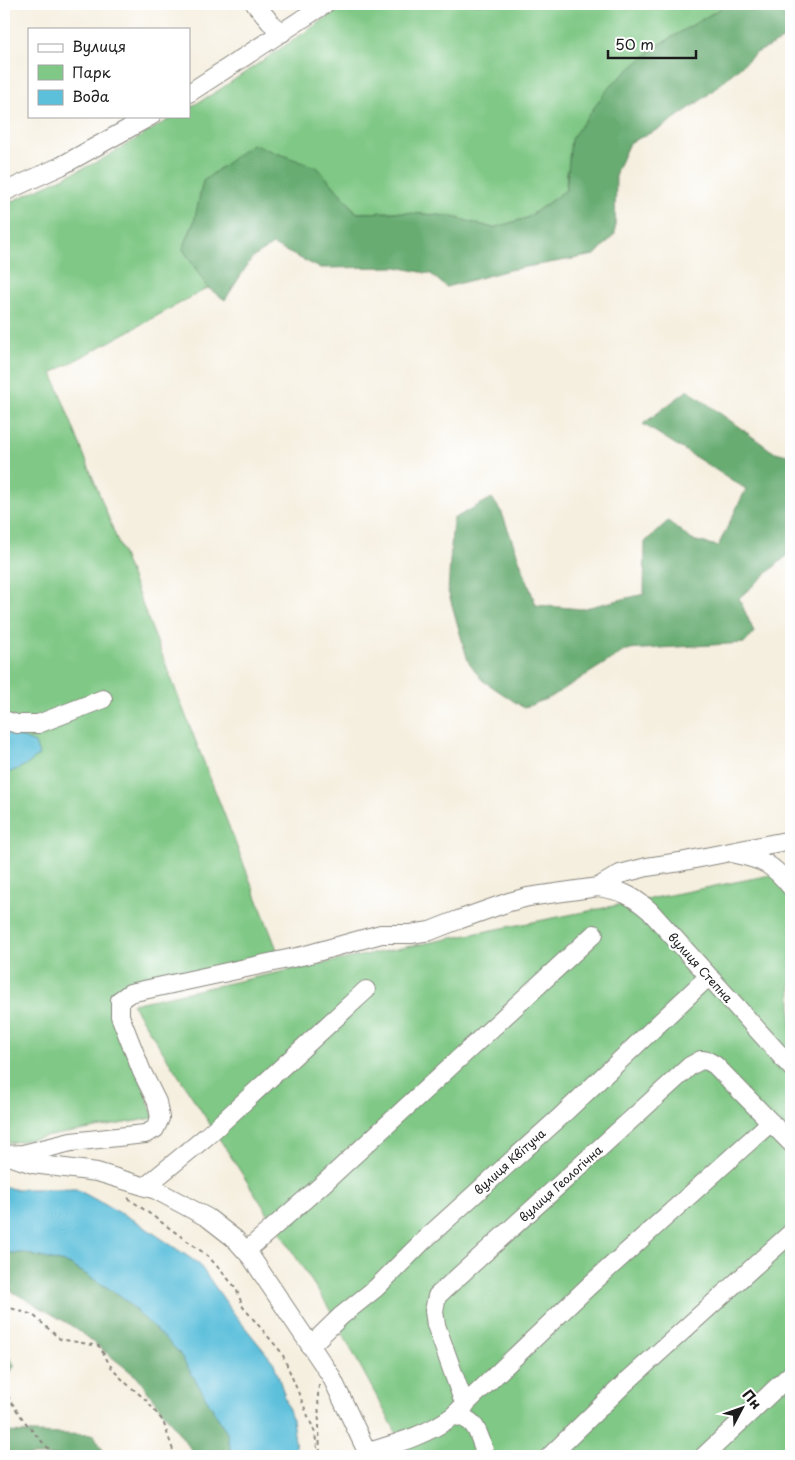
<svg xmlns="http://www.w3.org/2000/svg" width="795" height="1460" viewBox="0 0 795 1460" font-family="'Playpen Sans',sans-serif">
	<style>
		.green { fill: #7fc885; stroke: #4e7250 }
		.forest { fill: #67ac72; stroke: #426447 }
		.water { fill: #5dc0db; stroke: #3c6e7c }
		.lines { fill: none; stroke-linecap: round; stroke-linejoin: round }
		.minor-casing { stroke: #88867e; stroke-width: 20 }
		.path { stroke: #88867e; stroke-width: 2; stroke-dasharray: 4 4; stroke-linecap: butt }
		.minor { stroke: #fff; stroke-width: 18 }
		.labels { text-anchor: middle; stroke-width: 4.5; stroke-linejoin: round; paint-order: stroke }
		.street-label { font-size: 12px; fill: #1c1c1c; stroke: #fff }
	</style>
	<rect width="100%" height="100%" fill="#fff"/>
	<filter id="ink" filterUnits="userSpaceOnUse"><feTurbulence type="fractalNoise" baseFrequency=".02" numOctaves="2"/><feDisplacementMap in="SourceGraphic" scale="10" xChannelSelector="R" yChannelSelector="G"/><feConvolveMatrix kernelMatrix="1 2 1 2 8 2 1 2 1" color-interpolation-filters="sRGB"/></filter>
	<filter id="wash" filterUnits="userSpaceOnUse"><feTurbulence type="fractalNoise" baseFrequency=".0096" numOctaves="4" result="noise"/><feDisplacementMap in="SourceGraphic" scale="20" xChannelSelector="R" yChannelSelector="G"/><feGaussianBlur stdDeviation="1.12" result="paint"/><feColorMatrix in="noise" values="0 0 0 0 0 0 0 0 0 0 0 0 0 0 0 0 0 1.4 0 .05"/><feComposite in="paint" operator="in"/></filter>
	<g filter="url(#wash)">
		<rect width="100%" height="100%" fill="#f5efdf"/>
		<!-- green -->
		<path class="green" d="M347 4H728L654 48 567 171 566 190 527 218 493 228 449 216 395 212 357 213 318 168 194 222 183 249 208 288 52 373 278 952 112 993 154 1118 9 1143 4 1126V205L99 161 175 116H189V108L219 90Z
			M791 871V1456H409L327 1305 132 1004 290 970Z"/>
		<!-- forest -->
		<path class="forest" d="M728 4H791V36L756 53 704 98 661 128 629 143 616 172 615 234 595 255 509 270 446 287 431 274 396 267 320 268 273 245 252 258 225 300 208 288 183 249 194 222 203 181 252 144 318 168 357 213 395 212 449 216 493 228 527 218 566 190 571 139 610 86 654 48Z
			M688 390 772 451 791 456V552L739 598 754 632 745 643 626 650 551 697 524 708 482 680 468 661 448 591 453 519 492 498 502 513 536 605 581 609 644 594 645 542 668 521 692 540 718 546 746 489 643 424Z
			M4 1253H24L69 1264 121 1296 178 1350 227 1433 232 1456H193L190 1448 137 1377 71 1325 11 1291 4 1294Z
			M4 1350 15 1366 4 1377Z
			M4 1432 94 1435 106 1456H4Z"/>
		<!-- water -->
		<path class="water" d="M4 730 35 743 39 755 28 764 4 775Z
			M4 1186 13 1189H76L137 1222 199 1264 235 1315 274 1363 292 1419 297 1456H232L227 1433 178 1351 121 1296 69 1264 24 1253H4Z"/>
	</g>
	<g filter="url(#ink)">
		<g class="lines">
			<!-- minor casing -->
			<g class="minor-casing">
				<path id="minor" d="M255 4 270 22 282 33
					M189 93 325 4
					M4 192 61 166 151 116
					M4 720 17 724H38L103 699
					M735 854C764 860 772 864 791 887
					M598 887C622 891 630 894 649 910L791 1067
					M4 1155 23 1154 71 1142 145 1134 155 1129 160 1118 157 1102 142 1072 120 1016V1000L130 993 306 955 381 934H411L430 931 458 920 509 902 528 897 598 887 620 874 647 867 680 862 791 840
					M11 1157 33 1164 97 1172 156 1190 208 1218 235 1239 251 1257 331 1376 369 1456
					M145 1187 207 1136 366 990
					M246 1251 324 1183 594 934
					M310 1346 341 1316 376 1288 423 1241 559 1118 708 977
					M465 1406 436 1325 434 1311 437 1296 690 1066 701 1060 708 1061 715 1065 791 1143
					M453 1416C478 1417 479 1437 486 1456
					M368 1452C398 1443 427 1435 453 1416L590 1285 771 1122
					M550 1456 625 1383 791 1233
					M704 1456 791 1374"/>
			</g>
			<!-- path -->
			<path class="path" d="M128 1198 208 1256 236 1288 243 1307 282 1353 315 1433 318 1456
				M4 1306 33 1315 60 1339 99 1346 113 1370 126 1383 145 1399 163 1421 175 1456
				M319 1385 318 1395 320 1456
				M4 1388C17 1415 35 1435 56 1456"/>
			<!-- minor -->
			<use href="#minor" class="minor"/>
		</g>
	</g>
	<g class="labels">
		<!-- street labels -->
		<g class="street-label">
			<text transform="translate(700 968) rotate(48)" y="4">вулиця Степна</text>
			<text transform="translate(510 1162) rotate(-42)" y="4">вулиця Квітуча</text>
			<text transform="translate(561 1184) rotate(-42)" y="4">вулиця Геологічна</text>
		</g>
	</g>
	<!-- margin -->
	<rect width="795" height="1460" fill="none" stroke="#fff" stroke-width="20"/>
	<!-- legend -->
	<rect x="28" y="28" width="162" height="90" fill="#ffffff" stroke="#a4a4a4"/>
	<rect x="38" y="44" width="25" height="8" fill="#ffffff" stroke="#a4a4a4"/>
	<text x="72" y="52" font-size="15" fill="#1c1c1c">Вулиця</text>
	<rect x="38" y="65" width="25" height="15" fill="#7fc885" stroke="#a4a4a4"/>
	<text x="72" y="78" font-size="15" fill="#1c1c1c">Парк</text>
	<rect x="38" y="90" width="25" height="15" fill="#5dc0db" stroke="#a4a4a4"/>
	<text x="72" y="102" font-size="15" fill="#1c1c1c">Вода</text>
	<!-- north arrow -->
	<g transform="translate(742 1408) rotate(49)" stroke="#ffffff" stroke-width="4" paint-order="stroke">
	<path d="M0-4L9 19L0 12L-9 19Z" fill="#1c1c1c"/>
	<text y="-8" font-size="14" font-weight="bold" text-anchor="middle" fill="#1c1c1c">Пн</text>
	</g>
	<!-- scale -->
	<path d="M608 50v8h88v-8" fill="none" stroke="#1c1c1c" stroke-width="2.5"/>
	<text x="615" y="50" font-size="15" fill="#1c1c1c" stroke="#ffffff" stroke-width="4" paint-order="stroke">50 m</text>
</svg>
